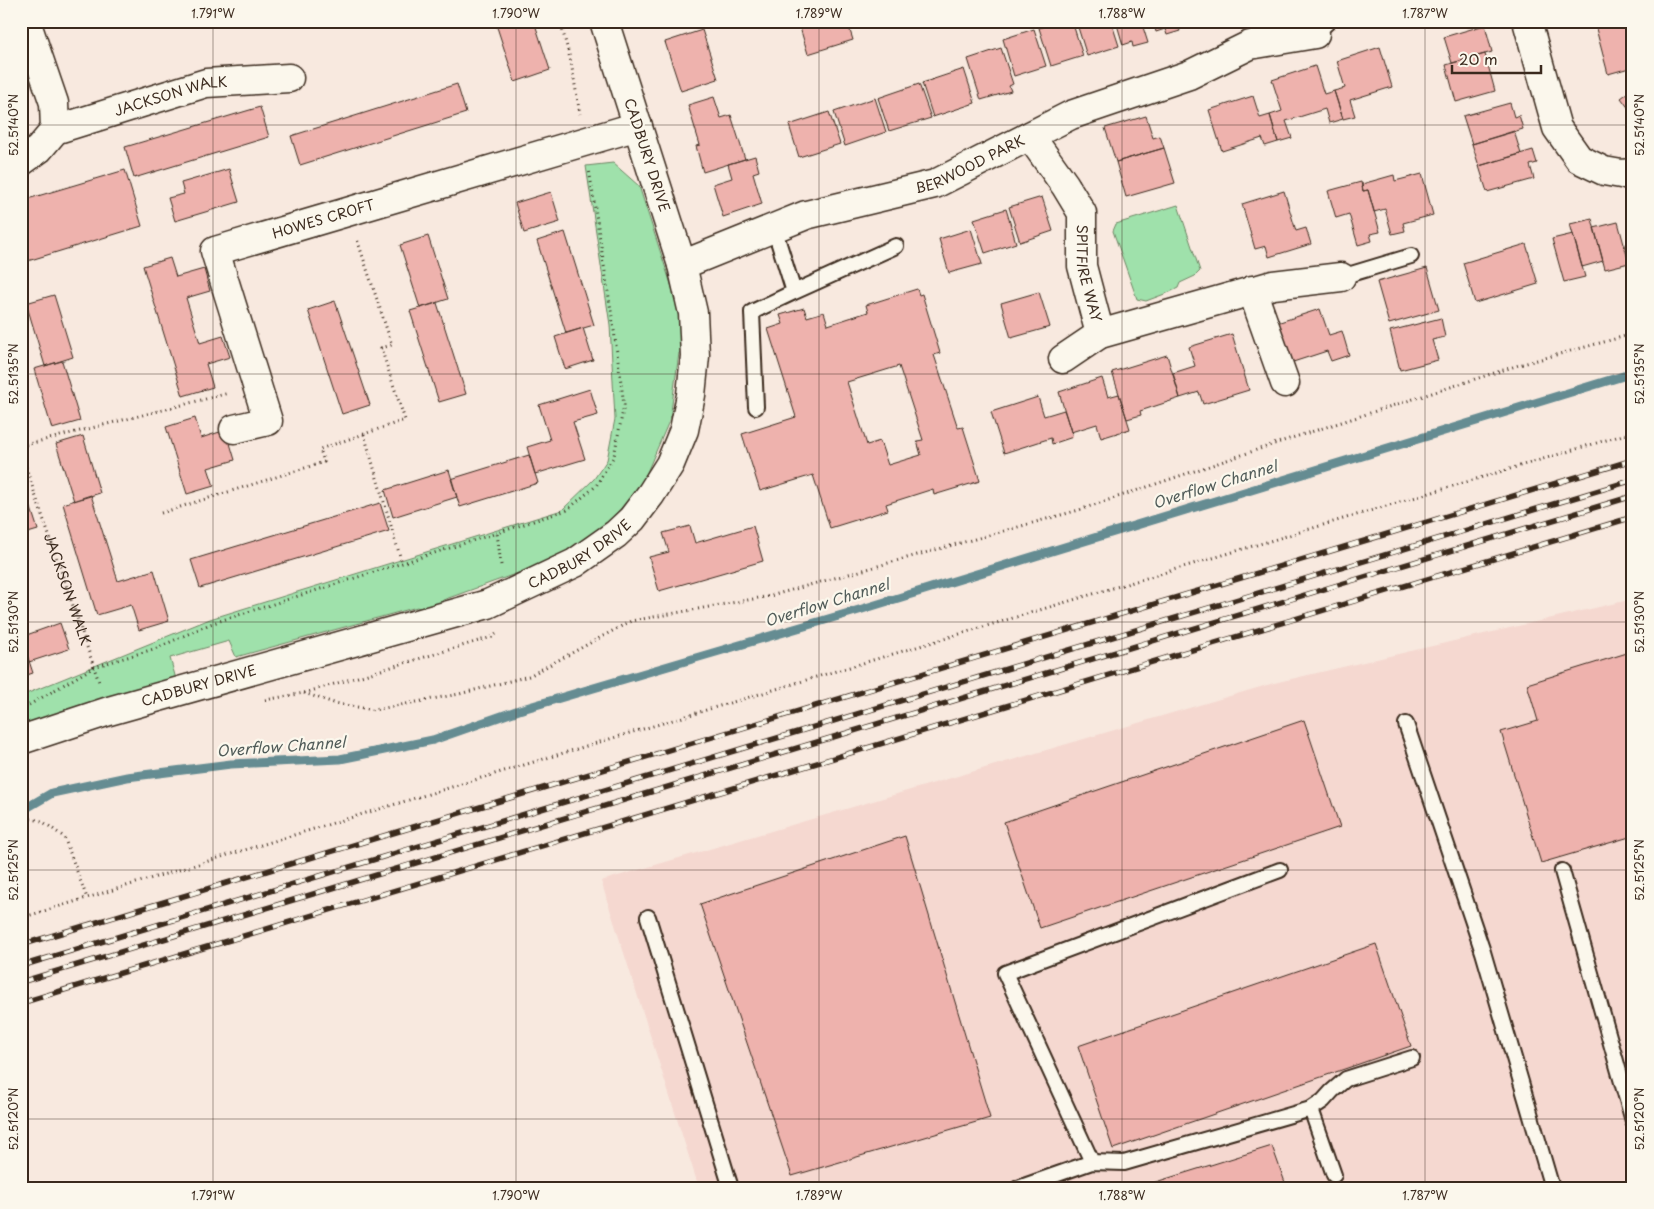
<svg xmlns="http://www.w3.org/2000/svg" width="1654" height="1209" viewBox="0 0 1654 1209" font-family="'Playpen Sans',sans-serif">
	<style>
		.built { fill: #f5d8d0 }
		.green { fill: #9fe1ab; stroke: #6d8664 }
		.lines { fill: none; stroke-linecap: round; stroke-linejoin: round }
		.stream { stroke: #658c92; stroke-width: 9 }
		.building { fill: #eeb2ad; stroke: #3b2a1e; fill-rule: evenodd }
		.lane-casing { stroke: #3b2a1e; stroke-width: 18 }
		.street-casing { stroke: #3b2a1e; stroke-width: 31 }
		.path { stroke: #3b2a1e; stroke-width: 3; stroke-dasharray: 1 4; stroke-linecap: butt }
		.lane { stroke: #fbf7ec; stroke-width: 14 }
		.street { stroke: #fbf7ec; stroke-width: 28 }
		.rail-casing { stroke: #3b2a1e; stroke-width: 5.5 }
		.rail { stroke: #fbf7ec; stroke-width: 4; stroke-dasharray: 11; stroke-linecap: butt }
		.ticks { fill: none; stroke: #3b2a1e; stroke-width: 1; stroke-opacity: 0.45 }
		.labels { text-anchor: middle; stroke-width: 4.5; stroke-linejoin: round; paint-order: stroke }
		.street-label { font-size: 14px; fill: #3b2a1e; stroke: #fbf7ec }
		.water-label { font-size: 15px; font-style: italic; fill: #505b58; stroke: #fbf7ec }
		.neatline { fill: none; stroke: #3b2a1e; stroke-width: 2 }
		.ticks-label { font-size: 12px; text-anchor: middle; fill: #3b2a1e }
	</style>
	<rect width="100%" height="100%" fill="#f8e9df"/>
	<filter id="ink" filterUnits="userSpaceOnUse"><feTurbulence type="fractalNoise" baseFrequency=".02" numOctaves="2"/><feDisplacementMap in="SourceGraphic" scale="10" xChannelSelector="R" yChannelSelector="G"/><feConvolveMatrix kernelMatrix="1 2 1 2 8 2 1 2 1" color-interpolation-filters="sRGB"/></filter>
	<g filter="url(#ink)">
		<!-- built -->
		<path class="built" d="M1633 599V1188H699L601 881 1274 683Z"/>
		<!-- green -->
		<path class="green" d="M613 163 639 186 679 309 686 348 679 353 670 419 641 486 613 517V529L607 532 598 529 557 559 443 600 436 611 427 612 417 607 236 657 229 641 170 658 176 679 21 725V696L210 619 562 510 594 479 607 460 615 419 610 325 586 166Z
			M1178 205 1200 271 1195 276 1180 283 1178 288 1170 292 1146 301 1137 299 1113 231 1116 224Z"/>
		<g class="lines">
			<!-- stream -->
			<path class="stream" d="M21 811 52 793 127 777 231 764 340 759 433 740 519 710 859 610 1633 373"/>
		</g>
		<!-- building -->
		<path class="building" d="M113 21H132L115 27Z
			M495 21H534L550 70 515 82Z
			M659 21H689L662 30Z
			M798 21H847L853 40 808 54Z
			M1059 21H1072L1083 56 1051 66 1039 28Z
			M1076 21H1111L1119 46 1087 56Z
			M1116 21H1141L1148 43 1133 47 1132 42 1123 45Z
			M1153 21H1177L1180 31 1167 35 1165 29 1156 32Z
			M1594 21H1633V67L1608 74Z
			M1485 25 1492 52 1452 63 1444 37Z
			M1034 29 1046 66 1014 76 1003 39Z
			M702 30 718 79 681 91 665 42Z
			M1380 47 1392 87 1350 100 1355 116 1343 119 1334 91 1345 88 1337 61Z
			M1001 48 1013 84 1009 86 1011 91 981 100 968 59Z
			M1485 54 1495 91 1456 102 1446 65Z
			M1315 66 1324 94 1334 91 1343 119 1329 123 1325 109 1286 121 1292 138 1278 142 1270 115 1282 111 1272 80Z
			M964 69 975 103 933 117 922 83Z
			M457 84 466 113 300 165 291 136Z
			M919 84 931 118 889 131 878 98Z
			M1633 89V114L1621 98Z
			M1253 96 1260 118 1270 115 1278 142 1265 146 1262 138 1222 151 1209 110Z
			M714 97 721 118 731 115 745 159 703 172 696 146 700 145 688 105Z
			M875 98 886 132 845 146 834 112Z
			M1510 103 1514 117 1519 115 1523 129 1472 144 1463 116Z
			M260 107 269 137 134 178 125 147Z
			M829 112 840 144 799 157 789 125Z
			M1146 116 1153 138 1160 136 1164 148 1116 162 1105 128Z
			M1514 131 1521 154 1479 166 1472 144Z
			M1164 148 1175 183 1126 197 1116 162Z
			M1533 150 1537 163 1530 165 1534 179 1487 192 1479 166Z
			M755 156 759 171 753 173 762 204 723 217 713 184 732 178 728 164Z
			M229 169 239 202 175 221 168 198 184 194 181 183Z
			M125 170 142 226 21 263V201Z
			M1422 174 1433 215 1403 223 1405 231 1392 234 1385 209 1374 212 1368 190 1363 191 1362 184 1394 175 1395 181Z
			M1361 182 1363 191 1368 190 1380 232 1370 234 1372 241 1358 245 1349 214 1336 218 1328 191Z
			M1284 191 1296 231 1306 228 1311 244 1269 257 1266 246 1255 249 1242 204Z
			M551 192 560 222 524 233 515 203Z
			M1042 197 1053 231 1020 242 1009 207Z
			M1006 209 1016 243 985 253 974 219Z
			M1592 219 1603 261 1582 267 1570 224Z
			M1618 222 1629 263 1605 269 1594 228Z
			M971 229 982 264 949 273 939 239Z
			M565 232 594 325 566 333 537 241Z
			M1573 234 1585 277 1564 282 1552 239Z
			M428 236 448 299 420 308 400 245Z
			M1526 244 1538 284 1475 303 1463 263Z
			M170 258 176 277 204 269 210 291 186 298 200 343 223 336 230 357 206 364 213 387 183 396 143 266Z
			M1427 268 1439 310 1389 324 1377 282Z
			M917 289 919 295 922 294 940 353 934 355 958 428 963 427 980 481 934 495 933 489 886 504 888 510 830 528 813 475 760 491 742 434 796 417 768 329 783 324 780 315 804 308 807 317 824 312 828 325 868 312 866 305ZM899 366 923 440 917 441 921 455 888 465 880 441 867 445 847 382Z
			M1039 292 1050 327 1011 338 1001 303Z
			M54 295 73 357 45 366 26 303Z
			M335 301 370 405 342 414 308 310Z
			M437 303 466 394 439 402 410 311Z
			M1320 309 1329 335 1342 331 1349 355 1331 361 1327 351 1290 363 1277 323Z
			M1441 318 1445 337 1432 340 1438 360 1400 370 1390 331Z
			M583 328 593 360 565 369 555 337Z
			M1232 334 1249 390 1203 404 1199 392 1180 398 1173 373 1195 366 1189 347Z
			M1167 355 1180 398 1140 411 1141 415 1127 419 1112 372Z
			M62 361 80 421 52 429 34 369Z
			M1102 378 1108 397 1119 394 1130 429 1101 438 1097 424 1071 432 1059 392Z
			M590 389 598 415 573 422 585 459 535 474 527 447 550 440 539 405Z
			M1038 397 1044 416 1064 410 1073 437 1052 444 1051 438 1004 453 991 412Z
			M195 418 201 438 226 430 235 460 208 468 214 486 187 494 166 427Z
			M83 436 100 493 74 501 56 444Z
			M529 455 538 483 460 507 451 479Z
			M449 470 457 497 393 517 385 490Z
			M91 495 118 581 154 570 169 621 139 630 131 605 97 615 63 504Z
			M29 502 38 530 21 535V504Z
			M380 503 389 531 200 588 191 560Z
			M690 526 695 543 753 526 763 561 659 591 649 557 669 552 663 533Z
			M60 623 69 649 29 662 21 637Z
			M24 646 33 673 21 677V647Z
			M1627 653 1633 673V836L1541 863 1501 732 1538 721 1527 684Z
			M1304 720 1340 827 1040 928 1004 822Z
			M905 836 990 1118 792 1176 700 904Z
			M1376 944 1411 1046 1113 1149 1078 1046Z
			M1272 1146 1287 1188H1147L1146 1185Z"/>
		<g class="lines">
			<!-- lane casing -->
			<g class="lane-casing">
				<path id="lane" d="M1315 34 1329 21
					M1341 277 1411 256
					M794 292 896 246
					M756 407 752 312 794 292 774 228
					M1406 724 1483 952 1552 1188
					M1562 871 1633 1121
					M648 917 731 1188
					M1311 1109 1334 1175
					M1092 1162 1124 1163 1311 1109 1323 1101 1332 1091 1346 1079 1412 1058
					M1018 1188 1092 1162 1005 973 1280 870"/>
			</g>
			<!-- street casing -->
			<g class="street-casing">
				<g id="street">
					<path d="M26 21 54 103 55 130"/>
					<path d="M1527 21 1557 128 1579 159 1604 171 1621 174 1633 173"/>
					<path id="s2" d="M1030 136 1065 185 1082 213V266L1100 334"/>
					<path id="s3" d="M21 162 39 149 55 130 206 83 289 78"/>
					<path id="s4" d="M682 265 806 215 935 184 1071 115 1189 75 1250 45 1315 34"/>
					<path d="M1252 290 1285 383"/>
					<path d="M1063 359 1100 334 1273 285 1341 277"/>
					<path id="s5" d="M234 429 268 421 215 251 638 126"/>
					<path id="s6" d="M21 740 109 711 488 604 575 563 616 534 632 519 651 494 670 464 684 430 691 395 695 356 693 313 682 265 604 21"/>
				</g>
			</g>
			<!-- path -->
			<g class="path">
				<path d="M560 21 571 62 580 114"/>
				<path d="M364 434 402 563"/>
				<path d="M21 446 229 393"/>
				<path id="s1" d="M21 453 100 685"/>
				<path d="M161 513 324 462 320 449 405 420 381 348 392 345 357 239"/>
				<path d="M501 565 497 533 567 510 596 486 614 456 624 405 613 323 589 169"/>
				<path d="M304 693 334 703 374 710 459 694 529 676 631 621 770 596 1079 510 1292 438 1519 365 1633 334"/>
				<path d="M265 700 304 693 492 637 496 634"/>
				<path d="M29 705 94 667 157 648 210 624 497 533"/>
				<path d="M21 817 42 821 64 837 87 898"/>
				<path d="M21 918 593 744 1633 432"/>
			</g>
			<!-- lane -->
			<use href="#lane" class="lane"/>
			<!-- street -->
			<use href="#street" class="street"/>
			<!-- rail casing -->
			<g class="rail-casing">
				<path id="rail" d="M21 945 1633 460
					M21 966 1633 480
					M21 982 1633 496
					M21 1003 1633 517"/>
			</g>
			<!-- rail -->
			<use href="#rail" class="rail"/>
		</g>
	</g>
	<!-- ticks -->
	<path class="ticks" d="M213 21V1188M516 21V1188M819 21V1188M1122 21V1188M1425 21V1188M21 125H1633M21 374H1633M21 622H1633M21 870H1633M21 1119H1633"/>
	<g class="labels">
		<!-- street labels -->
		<g class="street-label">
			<text dy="5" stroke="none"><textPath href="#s3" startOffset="168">JACKSON WALK</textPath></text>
			<text transform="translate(647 155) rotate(72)" y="5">CADBURY DRIVE</text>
			<text dy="5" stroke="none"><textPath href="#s4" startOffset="306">BERWOOD PARK</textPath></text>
			<text dy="5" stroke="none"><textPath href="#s5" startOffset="326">HOWES CROFT</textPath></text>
			<text dy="5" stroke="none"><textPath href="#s2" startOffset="154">SPITFIRE WAY</textPath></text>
			<text dy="5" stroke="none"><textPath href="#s6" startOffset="591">CADBURY DRIVE</textPath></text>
			<text dy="5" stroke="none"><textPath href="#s1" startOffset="144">JACKSON WALK</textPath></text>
			<text dy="5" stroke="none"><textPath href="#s6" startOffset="186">CADBURY DRIVE</textPath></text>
		</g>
		<!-- water labels -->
		<g class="water-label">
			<text transform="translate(1215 485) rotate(-17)" y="5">Overflow Channel</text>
			<text transform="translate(827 603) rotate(-17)" y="5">Overflow Channel</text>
			<text transform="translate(281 747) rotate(-4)" y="5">Overflow Channel</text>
		</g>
	</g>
	<!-- margin -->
	<rect width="1654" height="1209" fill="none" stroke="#fbf7ec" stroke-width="55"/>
	<!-- scale -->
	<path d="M1452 65v8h89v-8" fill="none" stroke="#3b2a1e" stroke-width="2.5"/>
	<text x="1459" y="65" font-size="15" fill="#3b2a1e" stroke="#fbf7ec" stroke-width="4" paint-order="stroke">20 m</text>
	<rect x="28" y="28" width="1598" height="1154" class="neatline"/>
	<g class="ticks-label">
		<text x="213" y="18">1.791°W</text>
		<text x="516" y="18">1.790°W</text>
		<text x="819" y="18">1.789°W</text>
		<text x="1122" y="18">1.788°W</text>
		<text x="1425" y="18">1.787°W</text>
		<text transform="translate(14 125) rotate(-90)" y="4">52.5140°N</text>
		<text transform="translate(1640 125) rotate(-90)" y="4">52.5140°N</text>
		<text transform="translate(14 374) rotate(-90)" y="4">52.5135°N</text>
		<text transform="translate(1640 374) rotate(-90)" y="4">52.5135°N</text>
		<text transform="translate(14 622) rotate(-90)" y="4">52.5130°N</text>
		<text transform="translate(1640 622) rotate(-90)" y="4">52.5130°N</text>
		<text transform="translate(14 870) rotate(-90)" y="4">52.5125°N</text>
		<text transform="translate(1640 870) rotate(-90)" y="4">52.5125°N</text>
		<text transform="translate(14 1119) rotate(-90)" y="4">52.5120°N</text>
		<text transform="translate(1640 1119) rotate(-90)" y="4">52.5120°N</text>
		<text x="213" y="1200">1.791°W</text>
		<text x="516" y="1200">1.790°W</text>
		<text x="819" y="1200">1.789°W</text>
		<text x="1122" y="1200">1.788°W</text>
		<text x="1425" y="1200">1.787°W</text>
	</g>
</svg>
